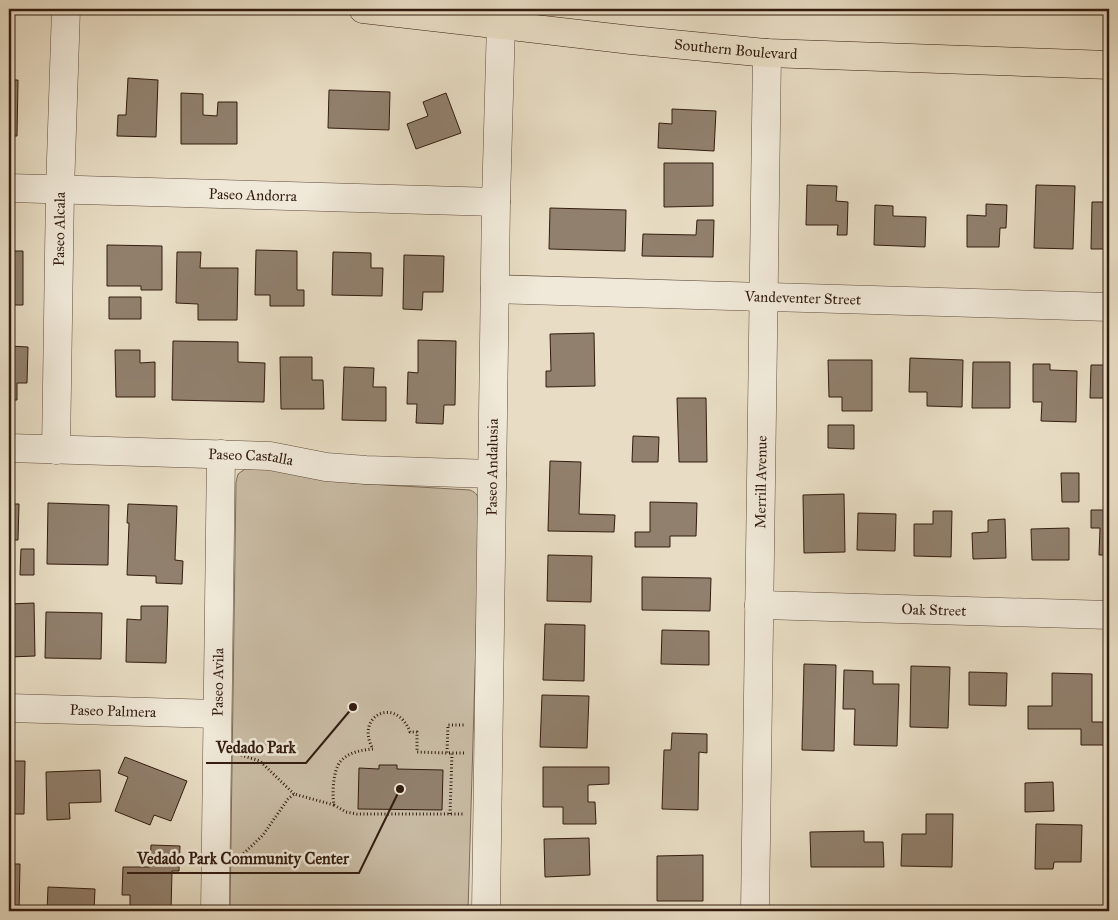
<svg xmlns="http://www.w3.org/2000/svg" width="1118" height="920" viewBox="0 0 1118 920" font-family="'IM FELL Great Primer',serif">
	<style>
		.green { fill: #c9bca5; stroke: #7e6c5a }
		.building { fill: #91806d; stroke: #331c0f }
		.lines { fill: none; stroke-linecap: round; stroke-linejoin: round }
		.street-casing { stroke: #604c3c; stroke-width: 29 }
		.primary-casing { stroke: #331c0f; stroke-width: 29 }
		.path { stroke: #331c0f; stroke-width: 3; stroke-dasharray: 1 2.5; stroke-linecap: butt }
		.street { stroke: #f0e9d9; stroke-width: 28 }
		.primary { stroke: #e8ddc4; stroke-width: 28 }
		.labels { text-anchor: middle; stroke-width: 5; stroke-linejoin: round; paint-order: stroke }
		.street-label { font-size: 15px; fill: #331c0f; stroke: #f0e9d9 }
		.leader { fill: none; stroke: #331c0f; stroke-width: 2 }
		.callout-dot { fill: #331c0f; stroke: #f0e9d9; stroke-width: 2 }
		.callout-label { font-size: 16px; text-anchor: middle; font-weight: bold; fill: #331c0f; stroke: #f0e9d9; stroke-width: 5; stroke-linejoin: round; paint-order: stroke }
	</style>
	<rect width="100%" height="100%" fill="#e8ddc4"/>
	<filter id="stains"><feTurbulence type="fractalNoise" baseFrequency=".004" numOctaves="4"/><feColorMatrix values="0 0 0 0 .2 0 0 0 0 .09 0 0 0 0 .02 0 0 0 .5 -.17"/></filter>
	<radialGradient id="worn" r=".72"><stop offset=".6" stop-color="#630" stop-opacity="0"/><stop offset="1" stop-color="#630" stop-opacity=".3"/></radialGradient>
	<!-- green -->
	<path class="green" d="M245 469H288L328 476 351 483 470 490C477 493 478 496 480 503L468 911H230L236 482 238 474Z"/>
	<!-- building -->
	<path class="building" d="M128 78 158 80 156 137 117 136 118 115H126Z
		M9 80H18L17 136H9Z
		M329 90 390 92 389 130 328 128Z
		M181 93 203 94V115L217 116 218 102H237V144H181Z
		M446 93 461 133 416 149 407 124 428 116 423 102Z
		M672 109 716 111 714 151 658 148 659 123 672 124Z
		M664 163H713V206L664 207Z
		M807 185 837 186 836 201 848 202 847 235H837L838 225H806Z
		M1036 185 1075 186 1073 249 1034 248Z
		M1092 202H1109V249H1091Z
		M986 204 1007 205 1006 228H1000L999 247H967V215L986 216Z
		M875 205 893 206V216L926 217 925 247 874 245Z
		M550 208 626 210 625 251 549 249Z
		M697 220H714L713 257 642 256 643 234 696 235Z
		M107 245 162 246V290H141V286H107Z
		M256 250 297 251V290H304V306H270V295H255Z
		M9 251H23V305H9Z
		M177 252H201L200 268H238L237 320H198V304L176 303Z
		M333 252 371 253V268H383L382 296 332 295Z
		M404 255 444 256 443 292H423L422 310 403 309Z
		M109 297H141V319H109Z
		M594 333 595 386 546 387V371H551L550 334Z
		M418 340 456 341 455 405H444L443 424 416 423 417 404H407L408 372 418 373Z
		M173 341 238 342V362L265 363 264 402 172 400Z
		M9 346 28 347 27 383H17V400H9Z
		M115 350H140V363L155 362V397H116Z
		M280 357H312V380H323L324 409H281Z
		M910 358 963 360 962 407 927 406V392H909Z
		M828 360H872V411H842V397H829Z
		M973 362H1010V408H972Z
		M1033 364H1050V370L1077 371 1076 422 1041 421 1042 402H1033Z
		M1091 365H1109V398H1090Z
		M344 367 374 368 373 387H386V421L342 420Z
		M677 398H706L707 462H679Z
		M828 425H854V449L828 448Z
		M633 436 659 437 658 462H632Z
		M550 461 581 462 579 514 615 515 614 532 548 531Z
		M1061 473H1079V502H1062Z
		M844 494 845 552 804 553 803 495Z
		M1108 495H1109V555H1099L1100 528H1091V510H1107Z
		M650 502 697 503 696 536H670V547H635V532H650Z
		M48 503 109 505 108 565 47 564Z
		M9 504H19L18 540H10V555Z
		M128 504 177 506 175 560 183 561 182 584 156 583V576L127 575 129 523H127Z
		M933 511H952L951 557 914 556V524H933Z
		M858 513 896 514 895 551 857 550Z
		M1005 519 1006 558 973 559 972 533 988 532V520Z
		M1069 528V560H1032L1031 529Z
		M21 549H34V575H20Z
		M548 555 592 556 591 602 547 601Z
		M642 577 711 578 710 611 642 610Z
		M34 603 35 656 9 657V604Z
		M141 606H168L166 663 126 662 127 619 141 620Z
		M46 612 102 613 101 659 45 658Z
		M545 624 585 625 584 681 543 680Z
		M662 630 709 631V665L661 664Z
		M804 664 836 665 834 751 802 750Z
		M911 666 950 667 948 728 910 727Z
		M844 670 873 671V684H899L897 746 854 745 855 709H843Z
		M969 672 1007 673 1006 706 969 705Z
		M1052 673 1092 674V722H1105V745H1081V729H1028V706H1052Z
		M542 695 589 696 587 748 540 747Z
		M672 733 707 734V753L699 752 698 810 662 809 664 750H671Z
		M125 757 187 781 171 821 154 815 150 825 115 811 128 777 118 773Z
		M9 761H25L24 814H9Z
		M379 765H397V769L443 770 442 810 358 809 359 768 379 769Z
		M543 767H609V784L588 785V802H595L596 824H563V807H543Z
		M100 770 101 802 69 803 70 819 47 820 46 772Z
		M1053 782 1054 811 1025 812V783Z
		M926 814H953L952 867 901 866 902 834H926Z
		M1036 824 1082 825 1081 862H1054L1053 869H1035Z
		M864 831V842H883L884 867H811L810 832Z
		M589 838 590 875 545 877 544 839Z
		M151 845 180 846 179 871H172L171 911H130V895H122L123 867H150Z
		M703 855V901H657V856Z
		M9 864H20L19 911H9Z
		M48 887 95 889 94 911H47Z
		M541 908 570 909V911H541Z"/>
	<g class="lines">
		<!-- street casing -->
		<g class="street-casing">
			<g id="street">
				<path id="s1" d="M9 188 496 202"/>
				<path id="s2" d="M495 289 1109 307"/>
				<path id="s3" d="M9 448 270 456 326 467 366 470 492 474"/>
				<path id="s4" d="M56 450 60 190 66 9"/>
				<path id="s5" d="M759 605 1109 615"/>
				<path id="s6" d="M9 708 217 714"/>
				<path id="s7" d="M215 911 221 454"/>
				<path id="s8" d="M486 911 496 202 501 23"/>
				<path id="s9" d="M755 911 767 53"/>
			</g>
		</g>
		<!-- primary casing -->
		<g class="primary-casing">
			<g id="primary">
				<path id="s10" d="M363 9 631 40 767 53 1109 65"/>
			</g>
		</g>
		<!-- path -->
		<path class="path" d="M464 753H447L448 725H465
			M241 755 260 761 294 794
			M334 805 346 812 357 814H464
			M450 814 452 753
			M241 856 263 835 288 799 294 794 334 805C332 794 333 771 340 762 348 752 362 750 373 749 354 716 396 695 410 732H417V752L447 753"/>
		<!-- street -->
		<use href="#street" class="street"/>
		<!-- primary -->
		<use href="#primary" class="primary"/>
	</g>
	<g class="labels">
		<!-- street labels -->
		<g class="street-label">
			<text dy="5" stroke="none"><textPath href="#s10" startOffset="375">Southern Boulevard</textPath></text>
			<text dy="5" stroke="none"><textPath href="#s1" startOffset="244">Paseo Andorra</textPath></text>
			<text dy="5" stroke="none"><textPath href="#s4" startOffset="221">Paseo Alcala</textPath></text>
			<text dy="5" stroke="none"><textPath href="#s2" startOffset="308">Vandeventer Street</textPath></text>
			<text dy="5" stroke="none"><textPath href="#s3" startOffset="242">Paseo Castalla</textPath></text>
			<text dy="5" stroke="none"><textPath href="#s8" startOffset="444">Paseo Andalusia</textPath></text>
			<text dy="5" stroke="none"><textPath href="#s9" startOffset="429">Merrill Avenue</textPath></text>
			<text dy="5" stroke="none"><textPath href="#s5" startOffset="175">Oak Street</textPath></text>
			<text dy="5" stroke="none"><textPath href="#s7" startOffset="229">Paseo Avila</textPath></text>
			<text dy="5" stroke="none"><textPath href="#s6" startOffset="104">Paseo Palmera</textPath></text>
		</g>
	</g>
	<!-- callouts -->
	<path class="leader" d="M353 707L306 763H206M400 789L359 873H127"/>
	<g class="callout-dot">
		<circle cx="353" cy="707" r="5"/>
		<circle cx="400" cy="789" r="5"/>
	</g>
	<g class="callout-label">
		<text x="256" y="753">Vedado Park</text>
		<text x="243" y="864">Vedado Park Community Center</text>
	</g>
	<!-- margin -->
	<rect width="1118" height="920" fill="none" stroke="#e8ddc4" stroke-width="30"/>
	<rect x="10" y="10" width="1098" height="900" fill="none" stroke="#331c0f" stroke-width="2.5"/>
	<rect x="15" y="15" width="1088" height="890" fill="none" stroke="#331c0f"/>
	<rect width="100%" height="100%" filter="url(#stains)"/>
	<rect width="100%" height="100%" fill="url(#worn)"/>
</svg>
